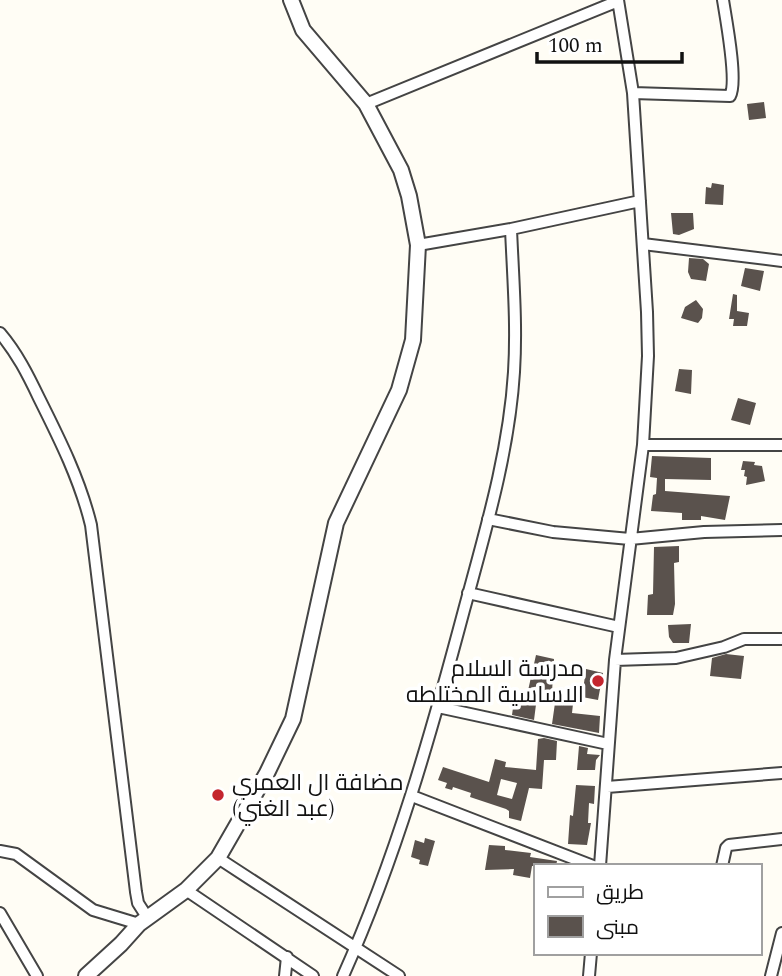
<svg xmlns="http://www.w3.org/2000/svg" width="782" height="976" viewBox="0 0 782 976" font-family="Spectral,Cairo,serif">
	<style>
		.building { fill: #5a524d; fill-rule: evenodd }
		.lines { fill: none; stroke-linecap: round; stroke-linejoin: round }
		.minor-casing { stroke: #444; stroke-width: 14 }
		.tertiary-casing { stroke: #444; stroke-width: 18 }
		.minor { stroke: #fff; stroke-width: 10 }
		.tertiary { stroke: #fff; stroke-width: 14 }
		.poi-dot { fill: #c4262e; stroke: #fff; stroke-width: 2.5 }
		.labels { text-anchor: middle; stroke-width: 7; stroke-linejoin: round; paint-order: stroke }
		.poi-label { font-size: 23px; fill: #111; stroke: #fff; text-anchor: end }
	</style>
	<rect width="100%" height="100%" fill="#fffdf5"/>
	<!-- building -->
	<path class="building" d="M764 102 766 118 749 120 747 104Z
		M712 183 724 185 723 205 705 204 706 187 711 188Z
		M671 213H693L694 229 679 235 673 234Z
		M689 258 703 259 709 264 706 281 691 279 688 272Z
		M745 268 764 271 760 291 741 286Z
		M733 294 737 295V311L749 313 747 326H733L734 319H729Z
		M696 300 703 309 702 318 698 323 681 318 685 307Z
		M679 369 692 370 691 394 675 391Z
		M738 398 756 403 750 425 731 420Z
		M652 456 711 458V480L665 479V491L730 496 725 520 701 516V520H682V513L651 511 653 495 656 494 657 478 650 477Z
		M743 461 755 462 754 465 762 466 765 481 746 485 747 477 744 476 745 470H741Z
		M679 546V562L674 563 675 604 673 615H647L648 595 653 594 654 547Z
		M691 624 689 643H673L669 637 668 625Z
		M726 654 744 656 741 679 710 676 712 658Z
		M536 655 554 659 552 692 538 689 534 720 512 715 515 693 527 695Z
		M586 669 603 673 598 700 582 697Z
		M555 703 573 704 572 713 600 716 599 733 552 724Z
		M544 738 557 741 556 760H544L542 789 529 788 521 821 509 818V811L506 809 470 797 471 793 453 787 452 790 445 788 447 783 438 780 443 767 489 782 495 759 506 762 505 767 536 770 538 739ZM501 779 517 783 512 799 497 795Z
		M579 746 588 748 587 754 600 755 596 760 595 770H577Z
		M576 785 595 786 594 804 589 803 588 823H591L587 845 568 844 570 815 573 816Z
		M425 838 435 841 428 866 419 864 420 860 411 857 415 840 424 843Z
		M489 845 505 846V850L531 853 530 857 557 861 556 866H532L530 878 513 875 514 869 485 870Z"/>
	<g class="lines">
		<!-- minor casing -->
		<g class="minor-casing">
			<path id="minor" d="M633 93 730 96C738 82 726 19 723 0
				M366 104 618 1
				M643 244 782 261
				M418 245 511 229 640 201
				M0 333C17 353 28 375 39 398 60 440 80 480 91 525L136 892 138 903 147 917
				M643 445H782
				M488 519 553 532 630 539 704 532 782 530
				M468 593 619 627
				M615 660 676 658 724 647 744 639H782
				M438 707 608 744
				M607 787 782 773
				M412 796 593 866
				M0 851 16 854 93 910 139 924
				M218 858 399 976
				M600 866 615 660 643 445 648 356 647 312 633 93 618 0
				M722 866 726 848 729 845 782 839
				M186 890 313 976
				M0 913 37 976
				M285 976 287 957
				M343 976C396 858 431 734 464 610 485 532 509 453 514 372 517 324 513 277 511 229
				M589 976 591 953
				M771 976 782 933"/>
		</g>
		<!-- tertiary casing -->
		<g class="tertiary-casing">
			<path id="tertiary" d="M86 976 121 944 139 924 186 890 218 858 267 773 293 719 336 523 399 390 413 340 418 245 409 196 401 170 366 104 303 30 291 0"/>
		</g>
		<!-- minor -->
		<use href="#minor" class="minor"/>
		<!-- tertiary -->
		<use href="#tertiary" class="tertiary"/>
	</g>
	<!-- markers -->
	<g class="poi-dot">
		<circle cx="598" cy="681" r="7"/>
		<circle cx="218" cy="795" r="7"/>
	</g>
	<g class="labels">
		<!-- poi labels -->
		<g class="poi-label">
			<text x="584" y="676">مدرسة السلام<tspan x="584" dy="26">الاساسية المختلطه</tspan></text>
			<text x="232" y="790" text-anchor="start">مضافة ال العمري<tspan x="232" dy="26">(عبد الغني)</tspan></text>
		</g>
	</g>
	<!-- legend -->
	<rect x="534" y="864" width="228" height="91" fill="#ffffff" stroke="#a0a0a0" stroke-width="2"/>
	<rect x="548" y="887" width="35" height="10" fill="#ffffff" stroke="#a0a0a0" stroke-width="2"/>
	<text x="596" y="899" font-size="21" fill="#111111">طريق</text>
	<rect x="548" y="916" width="35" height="21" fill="#5a524d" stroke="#a0a0a0" stroke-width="2"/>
	<text x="596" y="934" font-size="21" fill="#111111">مبنى</text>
	<!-- scale -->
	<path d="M537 52v10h145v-10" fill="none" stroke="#111111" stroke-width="3.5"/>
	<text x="548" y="52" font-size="21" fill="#111111" stroke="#ffffff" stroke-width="5" paint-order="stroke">100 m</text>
</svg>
